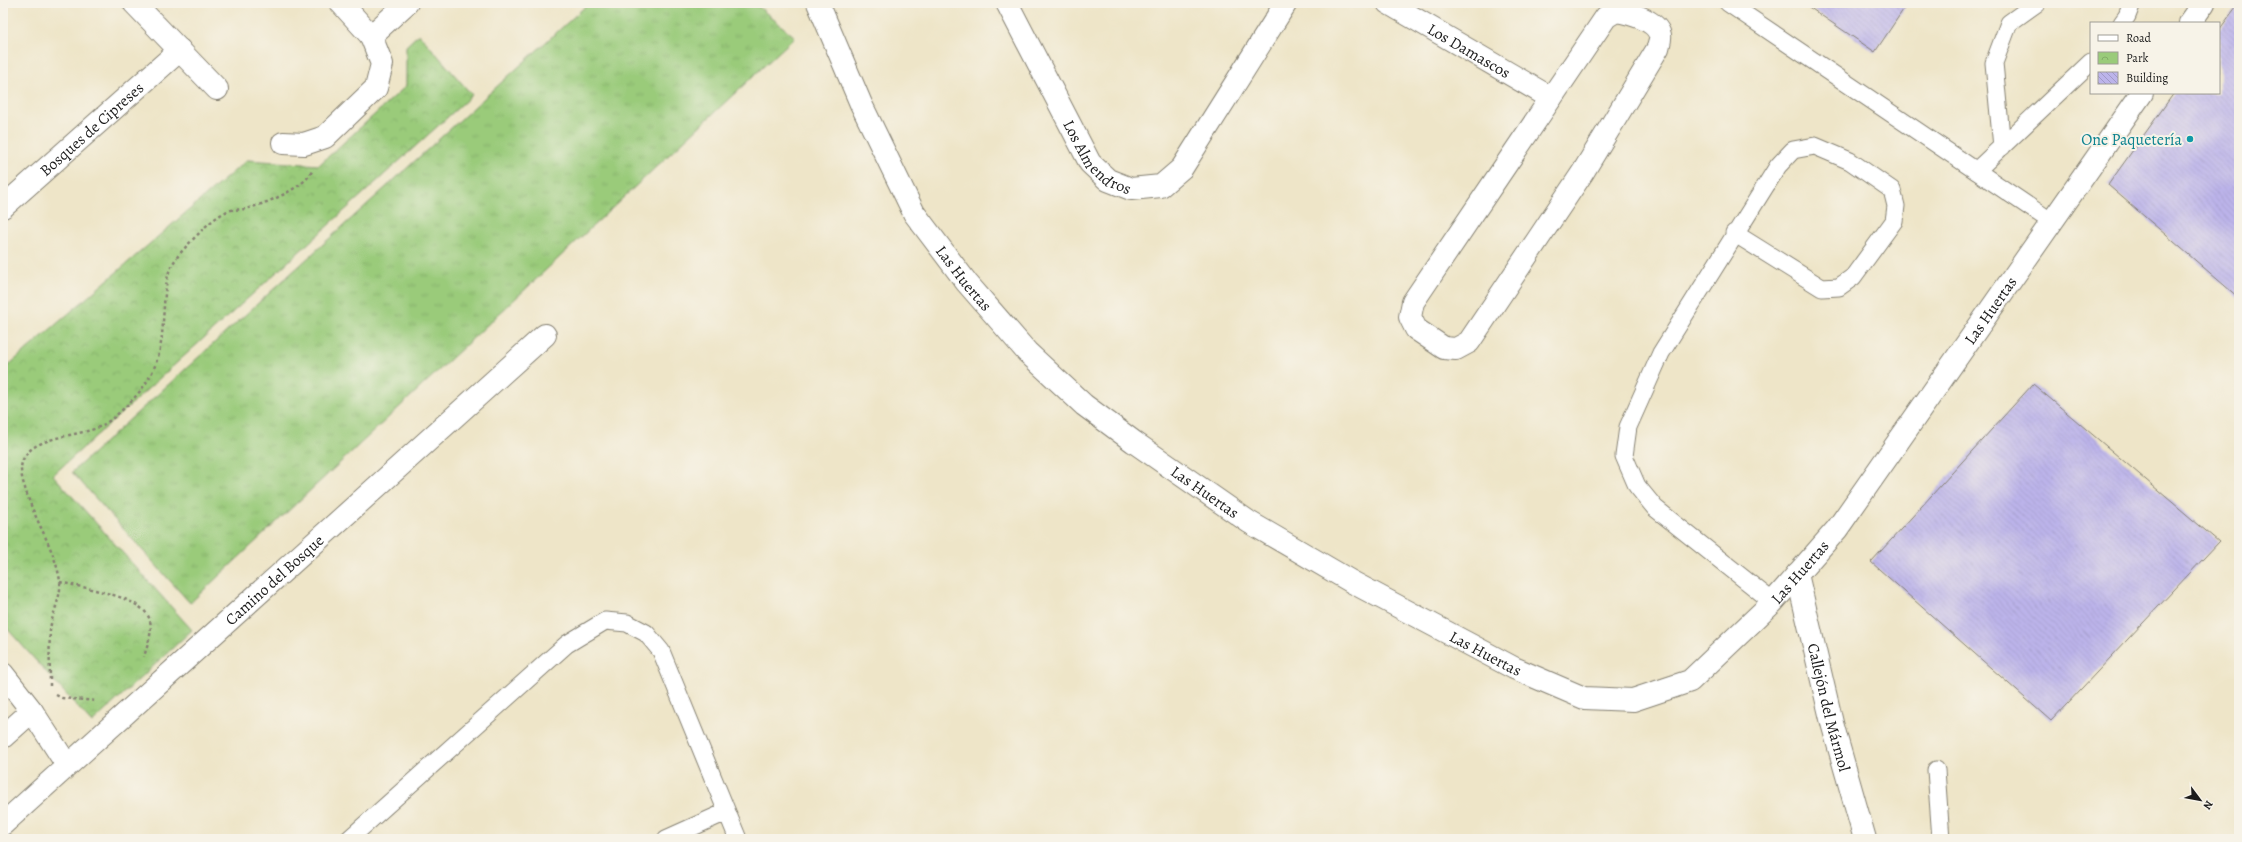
<svg xmlns="http://www.w3.org/2000/svg" width="2242" height="842" viewBox="0 0 2242 842" font-family="Alegreya,serif">
	<style>
		.grass { fill: url(#grass-tufts); stroke: #5b744b }
		.park { fill: url(#park-crowns); stroke: #5b744b }
		.building { fill: url(#building-back-hatch) }
		.lines { fill: none; stroke-linecap: round; stroke-linejoin: round }
		.lane-casing { stroke: #858072; stroke-width: 19 }
		.street-casing { stroke: #858072; stroke-width: 24 }
		.path { stroke: #858072; stroke-width: 2.5; stroke-dasharray: 3 3; stroke-linecap: butt }
		.lane { stroke: #fff; stroke-width: 17 }
		.street { stroke: #fff; stroke-width: 22 }
		.culture-dot { fill: #0f9aa8; stroke: #f7f3e8; stroke-width: 1.5 }
		.labels { text-anchor: middle; stroke-width: 4; stroke-linejoin: round; paint-order: stroke }
		.street-label { font-size: 16px; fill: #1c1c1c; stroke: #f7f3e8 }
		.culture-label { font-size: 16px; fill: #0d838f; stroke: #f7f3e8; text-anchor: end }
	</style>
	<defs>
		<pattern id="grass-tufts" width="24" height="20" patternUnits="userSpaceOnUse"><rect width="24" height="20" fill="#9acb7a"/><path d="M3 7l-1-3M5 7V3M7 7l1-3M15 17l-1-3M17 17v-4M19 17l1-3" fill="none" stroke="#84ae69"/></pattern>
		<pattern id="park-crowns" width="20" height="18" patternUnits="userSpaceOnUse"><rect width="20" height="18" fill="#9acb7a"/><path d="M2 6a3 3 0 1 1 6 0M12 15a3 3 0 1 1 6 0" fill="none" stroke="#84ae69"/></pattern>
		<pattern id="building-back-hatch" width="6" height="6" patternUnits="userSpaceOnUse"><rect width="6" height="6" fill="#bcb4ea"/><path d="M-1 5l2 2M0 0l6 6M5-1l2 2" fill="none" stroke="#a19ac8"/></pattern>
	</defs>
	<rect width="100%" height="100%" fill="#f7f3e8"/>
	<filter id="ink" filterUnits="userSpaceOnUse"><feTurbulence type="fractalNoise" baseFrequency=".025" numOctaves="2"/><feDisplacementMap in="SourceGraphic" scale="8" xChannelSelector="R" yChannelSelector="G"/><feConvolveMatrix kernelMatrix="1 2 1 2 8 2 1 2 1" color-interpolation-filters="sRGB"/></filter>
	<filter id="wash" filterUnits="userSpaceOnUse"><feTurbulence type="fractalNoise" baseFrequency=".012" numOctaves="4" result="noise"/><feDisplacementMap in="SourceGraphic" scale="16" xChannelSelector="R" yChannelSelector="G"/><feGaussianBlur stdDeviation="0.9" result="paint"/><feColorMatrix in="noise" values="0 0 0 0 0 0 0 0 0 0 0 0 0 0 0 0 0 1.4 0 .05"/><feComposite in="paint" operator="in"/></filter>
	<g filter="url(#wash)">
		<rect width="100%" height="100%" fill="#eee5c8"/>
		<!-- grass -->
		<path class="grass" d="M589 3H754L795 37 190 603 72 472Z"/>
		<!-- park -->
		<path class="park" d="M419 34 472 95 53 475 192 630 92 723 3 624V370L247 160 319 165 406 86V46Z"/>
		<g id="blocks">
			<!-- building -->
			<path class="building" d="M1803 3H1900L1905 7 1875 52Z
				M2239 3V298L2108 185 2174 93H2219V30Z
				M2033 384 2219 542 2051 721 1871 562Z"/>
		</g>
	</g>
	<g filter="url(#ink)">
		<use href="#blocks" fill-opacity="0" stroke="#858072" stroke-width="1"/>
		<g class="lines">
			<!-- lane casing -->
			<g class="lane-casing">
				<path id="lane" d="M1728 3 2052 222
					M2122 23 2127 16 2132 3
					M2002 147 1994 63 2009 23 2037 3
					M1976 171 2091 62
					M1734 233 1822 288 1839 287 1853 277 1894 221 1896 206 1892 190 1850 161 1815 146 1793 150 1778 166 1661 353 1628 427 1624 456 1637 486 1655 508 1773 602
					M1936 770 1941 839
					M349 839 567 644 605 621 627 623 646 633 661 651 738 839
					M666 839 726 812"/>
			</g>
			<!-- street casing -->
			<g class="street-casing">
				<g id="street">
					<path d="M134 3 217 89"/>
					<path d="M341 3 371 36"/>
					<path id="s1" d="M818 3 861 104 914 213 967 283 1027 352 1084 405 1134 442 1249 522 1352 582 1514 668 1584 698 1633 700 1690 681 1773 602 1837 529 2142 93"/>
					<path id="s2" d="M1007 3 1090 163 1108 180 1131 189 1161 186 1182 168 1286 3"/>
					<path id="s3" d="M1388 3 1551 98"/>
					<path d="M1616 11C1630 13 1656 20 1660 35 1661 39 1659 44 1658 48L1583 172 1469 342 1456 349 1444 348 1416 329 1410 317 1413 302 1606 17Z"/>
					<path d="M2190 23 2204 3"/>
					<path d="M283 143 304 144 325 137 376 88 382 64 371 36 407 3"/>
					<path id="s4" d="M3 207 180 50"/>
					<path id="s5" d="M1797 574 1832 723 1865 839"/>
					<path d="M3 674 32 711 67 765"/>
					<path d="M3 737 32 711"/>
					<path id="s6" d="M3 824 545 335"/>
				</g>
			</g>
			<!-- path -->
			<path class="path" d="M60 582C82 588 145 596 150 621 153 632 147 646 144 657
				M50 686C50 668 49 649 50 631 51 615 62 597 60 581 55 548 34 520 25 488 23 482 21 475 21 468 24 434 79 438 101 426 112 420 126 407 135 397 172 356 158 322 168 275 172 258 192 241 203 229 209 223 220 214 228 211 233 209 240 210 245 209 263 205 305 188 312 171
				M56 695 62 698 96 701"/>
			<!-- lane -->
			<use href="#lane" class="lane"/>
			<!-- street -->
			<use href="#street" class="street"/>
		</g>
	</g>
	<!-- markers -->
	<circle class="culture-dot" cx="2190" cy="139" r="4"/>
	<g class="labels">
		<!-- street labels -->
		<g class="street-label">
			<text dy="6" stroke="none"><textPath href="#s3" startOffset="94">Los Damascos</textPath></text>
			<text dy="6" stroke="none"><textPath href="#s4" startOffset="118">Bosques de Cipreses</textPath></text>
			<text dy="6" stroke="none"><textPath href="#s2" startOffset="181">Los Almendros</textPath></text>
			<text dy="6" stroke="none"><textPath href="#s1" startOffset="313">Las Huertas</textPath></text>
			<text dy="6" stroke="none"><textPath href="#s1" startOffset="1657">Las Huertas</textPath></text>
			<text dy="6" stroke="none"><textPath href="#s1" startOffset="637">Las Huertas</textPath></text>
			<text dy="6" stroke="none"><textPath href="#s1" startOffset="1333">Las Huertas</textPath></text>
			<text dy="6" stroke="none"><textPath href="#s6" startOffset="365">Camino del Bosque</textPath></text>
			<text dy="6" stroke="none"><textPath href="#s1" startOffset="961">Las Huertas</textPath></text>
			<text dy="6" stroke="none"><textPath href="#s5" startOffset="137">Callejón del Mármol</textPath></text>
		</g>
		<!-- culture labels -->
		<g class="culture-label">
			<text x="2182" y="145">One Paquetería</text>
		</g>
	</g>
	<!-- margin -->
	<rect width="2242" height="842" fill="none" stroke="#f7f3e8" stroke-width="16"/>
	<!-- legend -->
	<rect x="2090" y="22" width="130" height="72" fill="#f7f3e8" stroke="#9f9d96"/>
	<rect x="2098" y="35" width="20" height="6" fill="#ffffff" stroke="#9f9d96"/>
	<text x="2126" y="42" font-size="12" fill="#1c1c1c">Road</text>
	<rect x="2098" y="52" width="20" height="12" fill="url(#park-crowns)" stroke="#9f9d96"/>
	<text x="2126" y="62" font-size="12" fill="#1c1c1c">Park</text>
	<rect x="2098" y="72" width="20" height="12" fill="url(#building-back-hatch)" stroke="#9f9d96"/>
	<text x="2126" y="82" font-size="12" fill="#1c1c1c">Building</text>
	<!-- north arrow -->
	<g transform="translate(2200 800) rotate(122)" stroke="#f7f3e8" stroke-width="3" paint-order="stroke">
	<path d="M0-3L7 15L0 10L-7 15Z" fill="#1c1c1c"/>
	<text y="-6" font-size="11" font-weight="bold" text-anchor="middle" fill="#1c1c1c">N</text>
	</g>
</svg>
